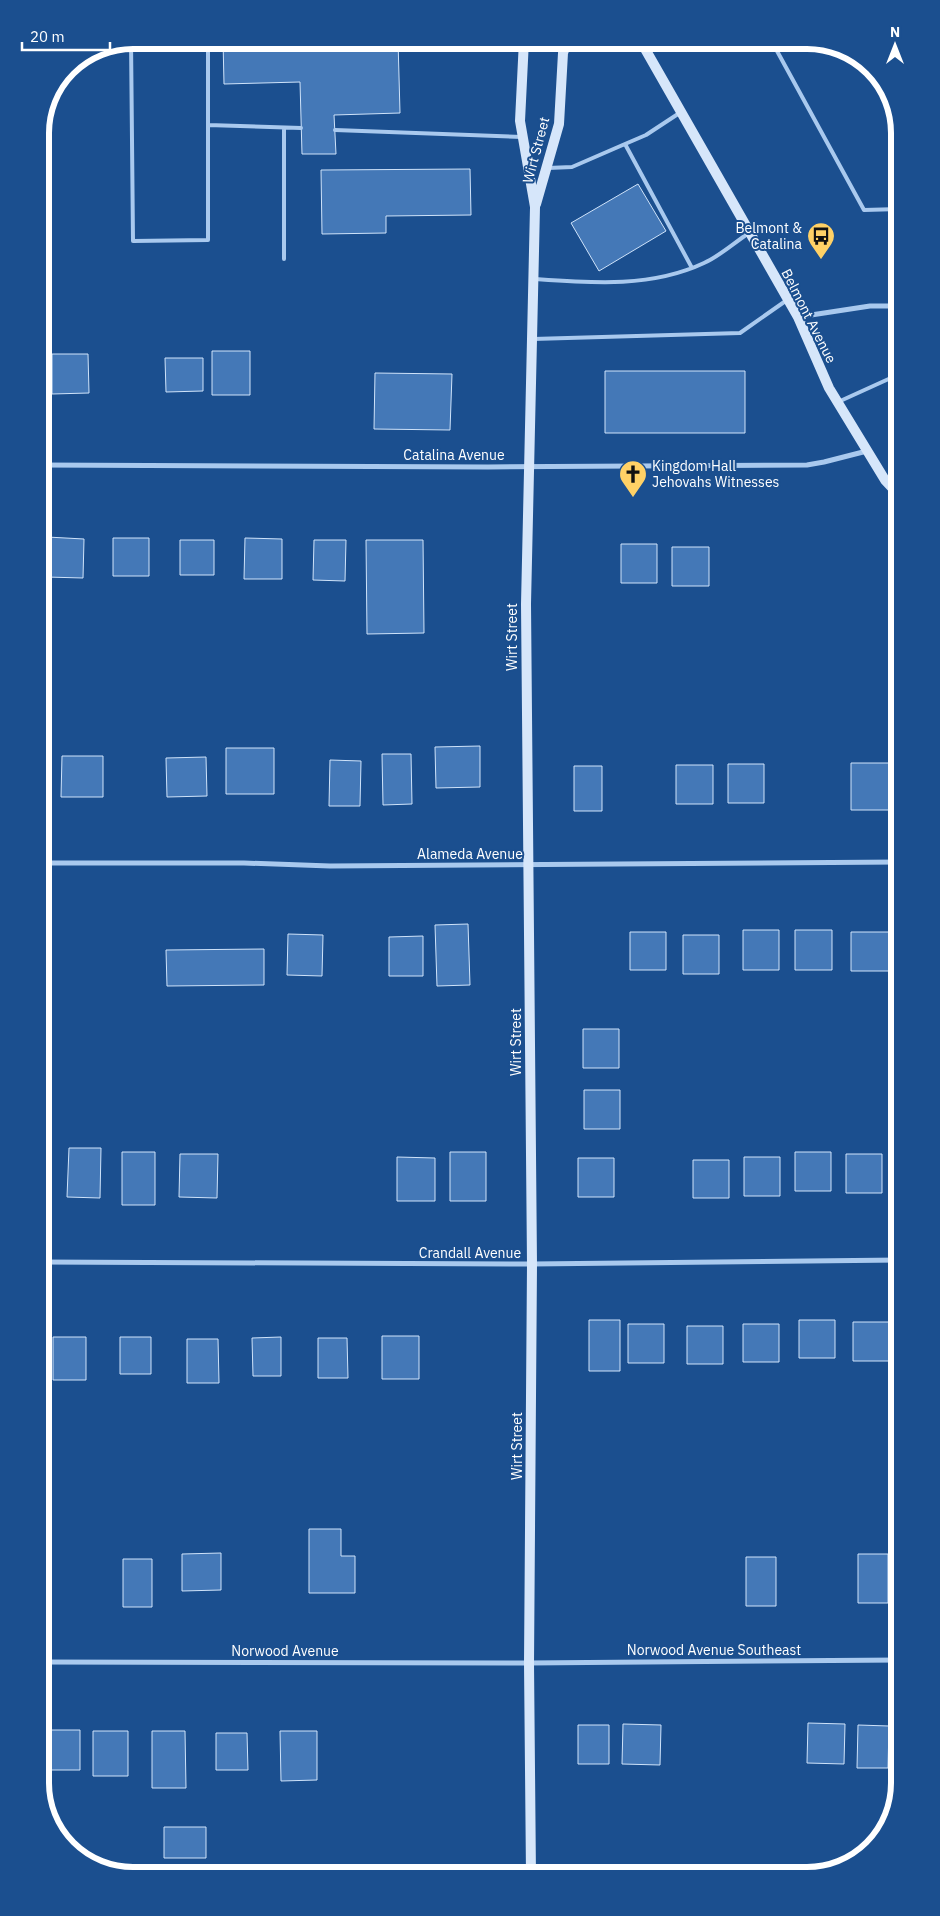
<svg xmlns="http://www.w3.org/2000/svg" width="940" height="1916" viewBox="0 0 940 1916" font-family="'IBM Plex Sans',sans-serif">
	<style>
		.building { fill: #4478b7; stroke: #cfe3fa }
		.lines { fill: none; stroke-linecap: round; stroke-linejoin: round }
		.service { stroke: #a9c9ee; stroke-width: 4 }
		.minor { stroke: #a9c9ee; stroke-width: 5 }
		.secondary { stroke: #d6e6fa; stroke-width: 10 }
		.labels { text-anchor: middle; stroke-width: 4; stroke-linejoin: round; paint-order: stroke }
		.street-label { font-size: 14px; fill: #fff; stroke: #1b4f8f }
		.poi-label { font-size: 14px; fill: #fff; stroke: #1b4f8f; text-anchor: end }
		.rim { fill: none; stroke: #fff; stroke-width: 6 }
	</style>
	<rect width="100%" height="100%" fill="#1b4f8f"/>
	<!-- building -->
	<path class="building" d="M223 40H398L400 113 334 115 336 154H302L300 82 224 84Z
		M48 111V129L40 130V127Z
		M470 169 471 215 386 216V233L322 234 321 170Z
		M638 184 666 231 599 271 571 223Z
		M212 351H250V395H212Z
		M52 354H88L89 393 52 394Z
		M165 358H203V391L166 392Z
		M605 371H745V433H605Z
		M375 373 452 374 450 430 374 429Z
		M47 537 84 539 83 578 46 577Z
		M113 538H149V576H113Z
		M245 538 282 539V579H244Z
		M180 540H214V575H180Z
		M314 540H346L345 581 313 580Z
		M366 540H423L424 633 367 634Z
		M621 544H657V583H621Z
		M672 547H709V586H672Z
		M480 746V787L436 788 435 747Z
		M226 748H274V794H226Z
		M382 754H411L412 804 383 805Z
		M62 756H103V797H61Z
		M206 757 207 796 167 797 166 758Z
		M330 760 361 761 360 806H329Z
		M851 763H900V810H851Z
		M728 764H764V803H728Z
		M676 765H713V804H676Z
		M574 766H602V811H574Z
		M468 924 470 985 437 986 435 925Z
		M743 930H779V970H743Z
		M795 930H832V970H795Z
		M630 932H666V970H630Z
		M851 932H895V971H851Z
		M288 934 323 935 322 976 287 975Z
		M683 935H719V974H683Z
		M423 936V976H389V937Z
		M264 949V985L167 986 166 950Z
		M583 1029H619V1068H583Z
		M584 1090H620V1129H584Z
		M69 1148H101L100 1198 67 1197Z
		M122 1152H155V1205H122Z
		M450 1152H486V1201H450Z
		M795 1152H831V1191H795Z
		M180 1154H218L217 1198 179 1197Z
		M846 1154H882V1193H846Z
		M397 1157 435 1158V1201H397Z
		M744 1157H780V1196H744Z
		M578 1158H614V1197H578Z
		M693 1160H729V1198H693Z
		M589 1320H620V1371H589Z
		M799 1320H835V1358H799Z
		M853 1322H889V1361H853Z
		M628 1324H664V1363H628Z
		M743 1324H779V1362H743Z
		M687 1326H723V1364H687Z
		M382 1336H419V1379H382Z
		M53 1337H86V1380H53Z
		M120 1337H151V1374H120Z
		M281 1337V1376H253L252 1338Z
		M318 1338H347L348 1378H318Z
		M187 1339H218L219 1383H187Z
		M309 1529H341V1556H355V1593H309Z
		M221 1553V1590L182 1591V1554Z
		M858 1554H888V1603H858Z
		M746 1557H776V1606H746Z
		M123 1559H152V1607H123Z
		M808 1723 845 1724 844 1764 807 1763Z
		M623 1724 661 1725 660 1765 622 1764Z
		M578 1725H609V1764H578Z
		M858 1725 889 1726 888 1768H857Z
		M45 1730H80V1770H46Z
		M93 1731H128V1776H93Z
		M152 1731H185L186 1788H152Z
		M280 1731H317V1780L281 1781Z
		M216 1733H247L248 1770H216Z
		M164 1827H206V1858H164Z"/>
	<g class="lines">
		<!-- service -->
		<path class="service" d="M131 40 133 241 208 240V40
			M771 40 864 210 900 209
			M208 125 301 128
			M284 128V259
			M335 130 522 137
			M625 144 692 268
			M548 168 572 167 625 144 646 135 681 112
			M534 279C591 283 651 288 704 263 720 256 735 242 749 233
			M533 339 740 333 787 300
			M838 402 893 377
			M900 405C892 382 892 360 900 338"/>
		<!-- minor -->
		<path class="minor" d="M798 317 870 306H900
			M40 465 488 467 807 465 824 462 867 451
			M40 863H244L330 866 900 862
			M40 1262 532 1264 900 1260
			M40 1662 529 1663 900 1660"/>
		<!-- secondary -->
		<path class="secondary" d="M524 40 520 121 535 207 526 604 532 1264 529 1663 531 1876
			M640 40 798 317 829 388 885 480 900 496
			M536 204 559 124 563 53 568 40"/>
	</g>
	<!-- icons -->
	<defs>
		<g id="bus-pin" transform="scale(1.4375)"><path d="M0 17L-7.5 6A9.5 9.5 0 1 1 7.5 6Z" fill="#ffd166" stroke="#1b4f8f"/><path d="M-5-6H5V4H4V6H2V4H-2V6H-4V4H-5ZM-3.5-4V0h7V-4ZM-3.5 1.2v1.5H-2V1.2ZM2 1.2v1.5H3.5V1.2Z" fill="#111"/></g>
		<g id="church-pin" transform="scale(1.4375)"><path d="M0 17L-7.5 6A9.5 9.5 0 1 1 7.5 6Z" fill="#ffd166" stroke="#1b4f8f"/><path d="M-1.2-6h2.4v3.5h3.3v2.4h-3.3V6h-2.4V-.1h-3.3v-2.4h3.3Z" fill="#111"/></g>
	</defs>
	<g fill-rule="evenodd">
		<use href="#bus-pin" x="821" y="236"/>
		<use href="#church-pin" x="633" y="474"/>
	</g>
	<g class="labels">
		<!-- street labels -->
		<g class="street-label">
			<text transform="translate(536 150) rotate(-75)" y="5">Wirt Street</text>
			<text transform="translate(809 316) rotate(63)" y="5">Belmont Avenue</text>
			<text x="454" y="460">Catalina Avenue</text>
			<text transform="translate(512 637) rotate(-90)" y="5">Wirt Street</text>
			<text x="470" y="859">Alameda Avenue</text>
			<text transform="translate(516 1042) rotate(-90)" y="5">Wirt Street</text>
			<text x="470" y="1258">Crandall Avenue</text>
			<text transform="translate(517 1446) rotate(-90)" y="5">Wirt Street</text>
			<text x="714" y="1655">Norwood Avenue Southeast</text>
			<text x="285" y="1656">Norwood Avenue</text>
		</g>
		<!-- poi labels -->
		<g class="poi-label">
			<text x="802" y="233">Belmont &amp;<tspan x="802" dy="16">Catalina</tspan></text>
			<text x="652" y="471" text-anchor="start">Kingdom Hall<tspan x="652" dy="16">Jehovahs Witnesses</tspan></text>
		</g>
	</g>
	<!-- crop -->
	<path d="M0 0H940V1916H0ZM133 49H807A84 84 0 0 1 891 133V1783A84 84 0 0 1 807 1867H133A84 84 0 0 1 49 1783V133A84 84 0 0 1 133 49Z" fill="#1b4f8f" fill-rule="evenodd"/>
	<path class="rim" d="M133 49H807A84 84 0 0 1 891 133V1783A84 84 0 0 1 807 1867H133A84 84 0 0 1 49 1783V133A84 84 0 0 1 133 49Z"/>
	<!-- north arrow -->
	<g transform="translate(895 45)" stroke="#1b4f8f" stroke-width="4" paint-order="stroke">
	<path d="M0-4L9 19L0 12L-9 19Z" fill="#ffffff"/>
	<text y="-8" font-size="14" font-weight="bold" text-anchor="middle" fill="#ffffff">N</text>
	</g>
	<!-- scale -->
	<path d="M22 42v8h88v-8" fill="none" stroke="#ffffff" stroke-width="2.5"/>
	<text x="30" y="42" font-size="15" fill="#ffffff" stroke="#1b4f8f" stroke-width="4" paint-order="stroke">20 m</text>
</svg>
